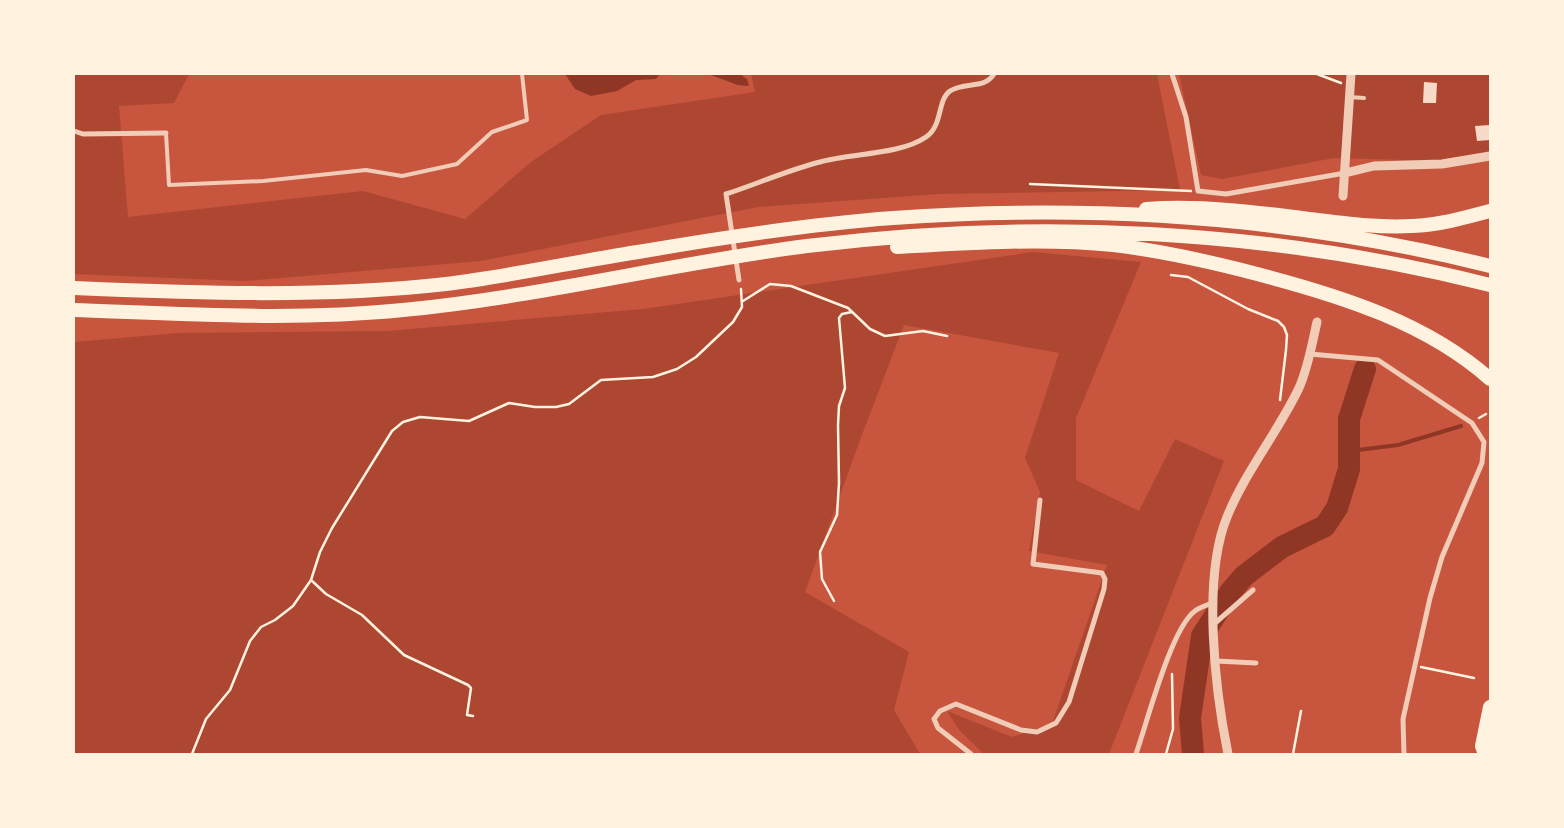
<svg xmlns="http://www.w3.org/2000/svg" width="1564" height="828" viewBox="0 0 1564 828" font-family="Helvetica,sans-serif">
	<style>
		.green { fill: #ae4732 }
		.water { fill: #8f3625 }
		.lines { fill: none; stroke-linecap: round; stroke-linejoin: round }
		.stream { stroke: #8f3625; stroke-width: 4 }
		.river { stroke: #8f3625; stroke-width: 22 }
		.building { fill: #f7dbc8 }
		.path { stroke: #fff3e0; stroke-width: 2.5 }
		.service { stroke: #f1ccb7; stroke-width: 4 }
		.minor { stroke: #f1ccb7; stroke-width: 5 }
		.tertiary { stroke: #f1ccb7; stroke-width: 9 }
		.motorway { stroke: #fff3e0; stroke-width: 14 }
	</style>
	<rect width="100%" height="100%" fill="#c8553d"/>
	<!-- green -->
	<path class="green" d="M74 74H189L174 103 119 106 128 217 363 191 465 219 531 162 601 115 755 92 751 74H1157L1180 190 938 194 758 207 481 261 244 281 74 274Z
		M1179 74H1490V153L1445 161 1334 158 1222 179 1201 175Z
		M1033 252 1141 262 1076 418V480L1139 511 1175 439 1224 461 1109 754H984L960 731 947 711 1012 737 1052 724 1107 565 1029 551 1040 492 1025 458 1059 353 904 325 863 432 805 592 909 652 894 710 920 754H74V342L178 333 387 331 643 309Z"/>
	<!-- water -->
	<path class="water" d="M565 74H660L656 79 636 80 617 91 591 96 575 89Z
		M708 74H740L747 79 749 86 738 85Z"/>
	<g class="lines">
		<!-- stream -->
		<path class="stream" d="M1350 451 1398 445 1461 426"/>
		<!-- river -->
		<path class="river" d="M1193 754 1190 718 1202 636 1231 591 1244 576 1282 547 1325 526 1337 508 1349 469V419L1365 369"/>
	</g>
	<!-- building -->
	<path class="building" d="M1424 82 1437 83 1436 103H1423Z
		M1490 125V140L1477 141 1475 126Z"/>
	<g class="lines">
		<!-- path -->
		<path class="path" d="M1317 74 1341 83
			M1030 184 1191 191
			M1171 275 1188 277 1248 309 1278 321 1284 327 1287 335 1286 350 1280 400
			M743 301 770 284 791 286 848 308 870 329 885 336 923 331 947 336
			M1479 418 1486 414
			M311 580 326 594 362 615 404 655 468 685 471 688 467 715 473 716
			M834 601 822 579 820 552 837 515 839 483 838 425 839 406 845 388 839 318 842 314 852 312
			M1421 667 1474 678
			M192 754 206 719 230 690 250 641 261 627 275 620 293 606 311 580 320 552 332 528 392 431 403 422 420 417 469 421 509 403 535 407H556L569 404 601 380 653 377 677 369 696 357 733 322 742 307 741 289
			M1166 754 1173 729 1172 674
			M1293 754 1301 711"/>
		<!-- service -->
		<path class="service" d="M1349 97 1364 98
			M166 133 169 185 263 181 366 170 402 176 457 164 492 132 527 120 522 74"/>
		<!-- minor -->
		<path class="minor" d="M1172 74 1186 117 1198 191 1226 194 1345 173
			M74 131 83 134 166 133
			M739 280 726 194C757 184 788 170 820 162 851 153 900 155 926 137 943 126 937 100 950 91 965 81 984 90 994 74
			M1310 354 1378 360 1472 423 1484 442 1482 463 1442 557 1430 598 1403 719 1404 754
			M1214 624 1253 590
			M1216 661 1256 663
			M971 754 938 728 934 719 940 711 956 704 1021 730 1037 732 1056 723 1069 702 1104 589 1105 579 1102 573 1033 564 1040 500
			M1136 754C1147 723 1171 628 1195 611 1200 607 1207 605 1213 603"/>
		<!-- tertiary -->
		<path class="tertiary" d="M1345 173 1374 166 1442 164 1490 156
			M1343 196 1351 74
			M1228 754C1215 690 1202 578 1227 517 1245 472 1278 432 1299 388 1308 368 1312 344 1317 322"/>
		<!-- motorway -->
		<path class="motorway" d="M1146 209C1200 205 1256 212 1309 219 1343 223 1377 228 1412 226 1439 225 1464 218 1490 211
			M897 247C967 243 1042 238 1113 245 1163 251 1212 262 1261 275 1341 296 1427 323 1490 379
			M74 288C197 293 323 298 446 284 512 276 578 261 644 251 726 237 810 224 893 218 1092 204 1296 217 1490 266
			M74 310C183 314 294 321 403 310 539 297 672 263 807 246 1034 218 1268 229 1490 285
			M1485 754 1482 746 1490 707"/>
	</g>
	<!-- border -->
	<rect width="1564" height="828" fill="none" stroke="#fff3e0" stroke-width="150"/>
</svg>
